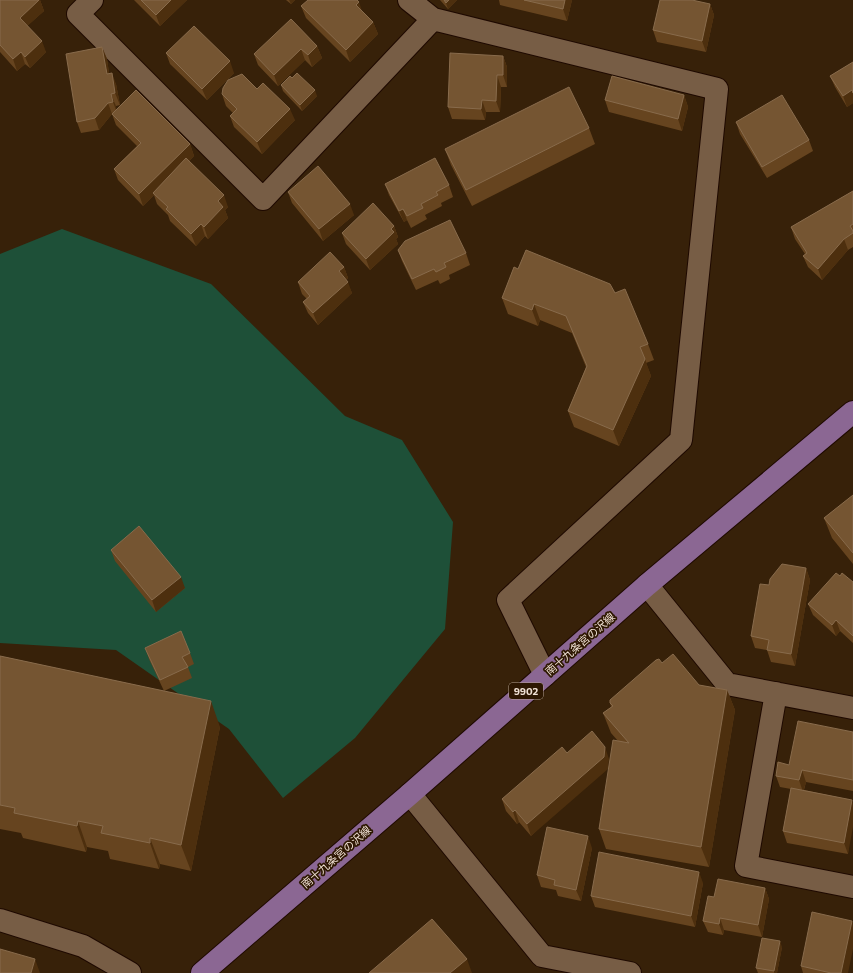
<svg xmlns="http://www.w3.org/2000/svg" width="853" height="973" viewBox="0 0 853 973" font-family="Commissioner,'Noto Sans JP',sans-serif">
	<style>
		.green { fill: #1e5038 }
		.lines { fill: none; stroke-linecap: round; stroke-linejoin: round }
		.street-casing { stroke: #1e0900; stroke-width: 24 }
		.primary-casing { stroke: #1e0900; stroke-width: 24 }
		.street { stroke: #775d45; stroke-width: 22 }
		.primary { stroke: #8b6793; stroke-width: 22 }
		.wall { fill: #66441f }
		.shaded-wall { fill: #4d2f0e }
		.building { fill: #755532; stroke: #886b4c }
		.labels { text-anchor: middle; stroke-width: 3.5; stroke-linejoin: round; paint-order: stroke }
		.shield { fill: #2d1701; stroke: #b6a495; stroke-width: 1 }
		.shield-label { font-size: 10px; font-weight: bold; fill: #f0e1d4 }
		.street-label { font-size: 11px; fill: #f0e1d4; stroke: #2d1701 }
	</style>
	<rect width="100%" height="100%" fill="#372109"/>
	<!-- green -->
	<path class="green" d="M62 229 211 284 345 416 402 440 453 522 445 629 355 738 283 798 229 729 116 650 0 643V254Z"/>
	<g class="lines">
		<!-- street casing -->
		<g class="street-casing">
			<path id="street" d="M92 0 78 14 263 199 433 19
				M409 0 433 19 717 89 681 440 508 600 545 675
				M647 585 727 684 853 708
				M776 693 746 866 853 887
				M410 794 542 956 630 973
				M0 920 83 946 130 973"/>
		</g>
		<!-- primary casing -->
		<g class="primary-casing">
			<path id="primary" d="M202 973 410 794 647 585 853 412"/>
		</g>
		<!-- street -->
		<use href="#street" class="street"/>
		<!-- primary -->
		<use href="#primary" class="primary"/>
	</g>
	<!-- wall -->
	<path class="wall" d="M0 0H40L44 11 27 26 46 52 30 68 25 64 17 71 0 52Z
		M134 0H187L160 26Z
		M286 0H295L291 4Z
		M440 0H457L448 9Z
		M499 0H572L567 21 500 5Z
		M710 4 714 15 706 52 657 42 653 30Z
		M301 6 373 22 378 34 350 62 306 18Z
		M317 46 322 58 312 67 305 60 278 86 258 65 254 54Z
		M102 47 107 59 109 73 116 84 120 105 116 106V109L190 144 194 156 189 161 228 207 225 210 228 218 208 239 205 236 196 246 170 221 168 215 157 204 154 195 143 206 118 180 114 169 137 146 116 125 112 114 99 130 81 133 77 122Z
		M166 53 234 73 207 100 170 64Z
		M503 56 507 67V87H501L500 112H486L485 120 452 119 448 107Z
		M853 62V103L847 107 835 87 830 76Z
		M281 85 317 96 302 111 283 91Z
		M222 94 295 120 262 154 234 127 230 116 233 113 226 106Z
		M684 95 688 107 682 131 609 112 605 100Z
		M736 122 809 140 813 151 767 178 740 134Z
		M589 128 595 144 472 206 451 165 445 149Z
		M385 184 449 185 453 197 441 203 442 206 425 215 427 219 411 228 407 220 404 222 389 195Z
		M853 191V247L848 250 822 280 808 267 803 256 805 254 795 239 791 227Z
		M288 192 354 215 323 241 292 203Z
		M394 226 398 237 396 239 398 244 370 270 346 244 342 233Z
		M398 250 466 253 470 265 449 275 450 279 440 284 438 280 416 290 402 261Z
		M344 267 348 278 346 280 352 293 318 325 308 313 303 302 307 299 302 294 298 282Z
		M518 269 615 293 648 344 654 360 646 363 651 376 619 446 574 427 568 411 586 367 572 333 540 320 538 326 508 314 502 298Z
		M853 495V564L832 538 824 518Z
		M111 550 185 588 156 612 115 561Z
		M806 568 810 580 795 666 771 662 767 650 755 648 751 636 769 585Z
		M840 576 853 582V643L840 631 836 636 813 615 808 604Z
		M145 648 190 653 194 664 188 667 192 678 164 691 220 727 191 871 160 864 159 869 110 859 108 851 87 847 86 852 23 838 21 833 0 829V656L164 691 149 659Z
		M662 663 699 685 727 690 735 710 709 867 606 849 599 829 618 741 611 733 603 713 611 707 610 703Z
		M853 732V791L806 782 804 790 852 800 848 854 787 843 783 831 791 789 780 787 776 776 789 765Z
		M567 753 609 759 531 836 519 822 517 824 506 811 502 799Z
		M592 848 581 901 558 896 556 890 541 887 537 875Z
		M703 883 695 927 595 907 591 896Z
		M765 888 769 899 762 937 724 930 723 935 708 932 703 921 714 897Z
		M782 947 777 973H758L756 968Z
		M801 966 848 973H803Z"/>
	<!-- shaded-wall -->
	<path class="shaded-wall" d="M39 0H40L44 11 24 29 20 18Z
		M171 0H187L160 26 156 15Z
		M289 0H295L291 4Z
		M449 0H457L448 9 446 3Z
		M565 0H572L567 21 563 9Z
		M359 2 363 14 356 5Z
		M710 4 714 15 706 52 702 41Z
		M373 22 378 34 350 62 346 50Z
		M42 41 46 52 30 68 25 57Z
		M317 46 322 58 312 67 308 55Z
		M102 47 107 59 111 85 107 74Z
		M301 49 305 60 278 86 274 75Z
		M21 52 25 64 17 71 13 59Z
		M503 56 507 67V87L503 75Z
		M230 61 234 73 207 100 202 89Z
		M112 73 116 84 120 105 115 93Z
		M497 75 501 87 500 112 496 101Z
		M315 90 317 96 302 111 300 105Z
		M852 90 853 94V103L847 107 843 96Z
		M111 94 116 106 117 113 113 102Z
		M684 95 688 107 682 131 678 119Z
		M482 100 486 112 485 120 481 109Z
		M108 103 112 114 99 130 95 118Z
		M290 109 295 120 262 154 257 142Z
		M190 144 194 156 155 194 153 193 154 195 143 206 139 194Z
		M224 195 228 207 225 210 228 218 208 239 204 227 218 201Z
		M350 204 354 215 323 241 319 229Z
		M403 209 407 220 404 222 399 211Z
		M201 224 205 236 196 246 191 234Z
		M394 226 398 237 396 239 398 244 370 270 366 259 391 229Z
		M844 239 848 250 822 280 818 269Z
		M344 267 348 278 343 282 339 271Z
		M348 282 352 293 318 325 313 313Z
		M534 304 540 320 538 326 532 310Z
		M645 359 651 376 619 446 613 430Z
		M806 568 810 580 795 666 791 654Z
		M181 577 185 588 156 612 152 600Z
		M836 620 840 631 836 636 832 625Z
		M727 690 735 710 709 867 701 847Z
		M211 701 220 727 191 871 181 845Z
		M605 747 609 759 608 769 531 836 527 824Z
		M802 770 806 782 803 792 799 780Z
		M852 800 853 803V827L848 854 844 843Z
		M515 810 519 822 517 824 513 812Z
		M78 821 87 847 86 852 77 826Z
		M588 836 592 848 581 901 576 890Z
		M150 838 160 864 159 869 150 843Z
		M699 872 703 883 695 927 691 916Z
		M765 888 769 899 762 937 758 925Z
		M720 918 724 930 723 935 719 924Z
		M852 921 853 923V949L848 973H841Z
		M780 941 782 947 777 973H774V971Z
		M35 959 40 973H31Z
		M467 959 472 973H450Z"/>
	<!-- building -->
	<path class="building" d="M0 0H39L20 18 42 41 25 57 21 52 13 59 0 45Z
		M141 0H171L156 15Z
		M308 0H357L359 2 356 5 373 22 346 50 301 6Z
		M444 0H449L446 3Z
		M524 0H565L563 9Z
		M660 0H692L710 4 702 41 653 30Z
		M291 19 317 46 308 55 301 49 274 75 254 54Z
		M194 26 230 61 202 89 166 53Z
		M102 47 107 74 112 73 115 93 111 94 113 102 108 103 95 118 77 122 66 54Z
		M450 53 503 56V75H497L496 101 482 100 481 109 448 107Z
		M853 62V93L852 90 843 96 830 76Z
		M297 73 315 90 300 105 281 85 290 76 292 78Z
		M242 74 257 89 263 83 290 109 257 142 230 116 237 109 222 94 223 88 228 80Z
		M612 76 684 95 678 119 605 100Z
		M569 87 589 128 466 190 445 149Z
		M136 90 190 144 139 194 114 169 141 143 112 114Z
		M782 95 809 140 762 167 736 122Z
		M186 158 224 195 218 201 223 207 204 227 201 224 191 234 166 209 168 207 153 193Z
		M435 158 449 185 436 192 438 195 421 204 423 208 407 216 403 209 399 211 385 184Z
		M318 166 350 204 319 229 288 192Z
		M853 191V224L850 226 853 231V233L844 239 818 269 803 256 807 253 791 227Z
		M373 203 394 226 391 229 394 232 366 259 342 233Z
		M450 220 466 253 444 263 446 267 436 272 434 269 412 279 398 250 405 241Z
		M526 250 610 284 615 293 625 289 648 344 640 347 645 359 613 430 568 411 587 366 566 316 534 304 532 310 502 298 514 267 518 269Z
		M330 252 344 267 339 271 348 282 313 313 303 302 310 296 298 282Z
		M853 495V553L824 518Z
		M139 526 181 577 152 600 111 550Z
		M782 564 806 568 791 654 767 650 769 640 751 636 760 584 769 585 770 579Z
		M836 573 840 576 842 573 853 582V636L836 620 832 625 808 604Z
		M181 631 190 653 182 657 188 667 160 680 145 648Z
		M673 654 699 685 727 690 701 847 599 829 613 740 629 743 603 713 613 706 610 703V700L656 660 659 659 662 663Z
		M0 656 211 701 181 845 150 838V843L101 833 103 826 78 821 77 826 14 813 15 808 0 805Z
		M798 721 853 732V780L802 770 799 780 776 776 778 762 789 765Z
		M592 731 605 747 604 757 527 824 515 810 513 812 502 799 562 747 567 753Z
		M791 788 852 800 844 843 783 831Z
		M547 827 588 836 576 890 554 885 555 880 537 875Z
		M599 852 699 872 691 916 591 896Z
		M718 879 765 888 758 925 720 918 719 924 703 921 708 896 714 897Z
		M812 912 852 921 841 973H831L801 966Z
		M432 919 467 959 450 973H369Z
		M762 938 780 941 774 971 756 968Z
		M0 949 35 959 31 973H0Z"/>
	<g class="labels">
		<!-- shield labels -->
		<rect class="shield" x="509" y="683" width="34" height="16" rx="3"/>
		<g class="shield-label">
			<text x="526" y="695">9902</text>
		</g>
		<!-- street labels -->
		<g class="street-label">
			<text transform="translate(580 644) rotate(-41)" y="4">南十九条宮の沢線</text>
			<text transform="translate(336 857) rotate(-41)" y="4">南十九条宮の沢線</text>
		</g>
	</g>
</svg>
